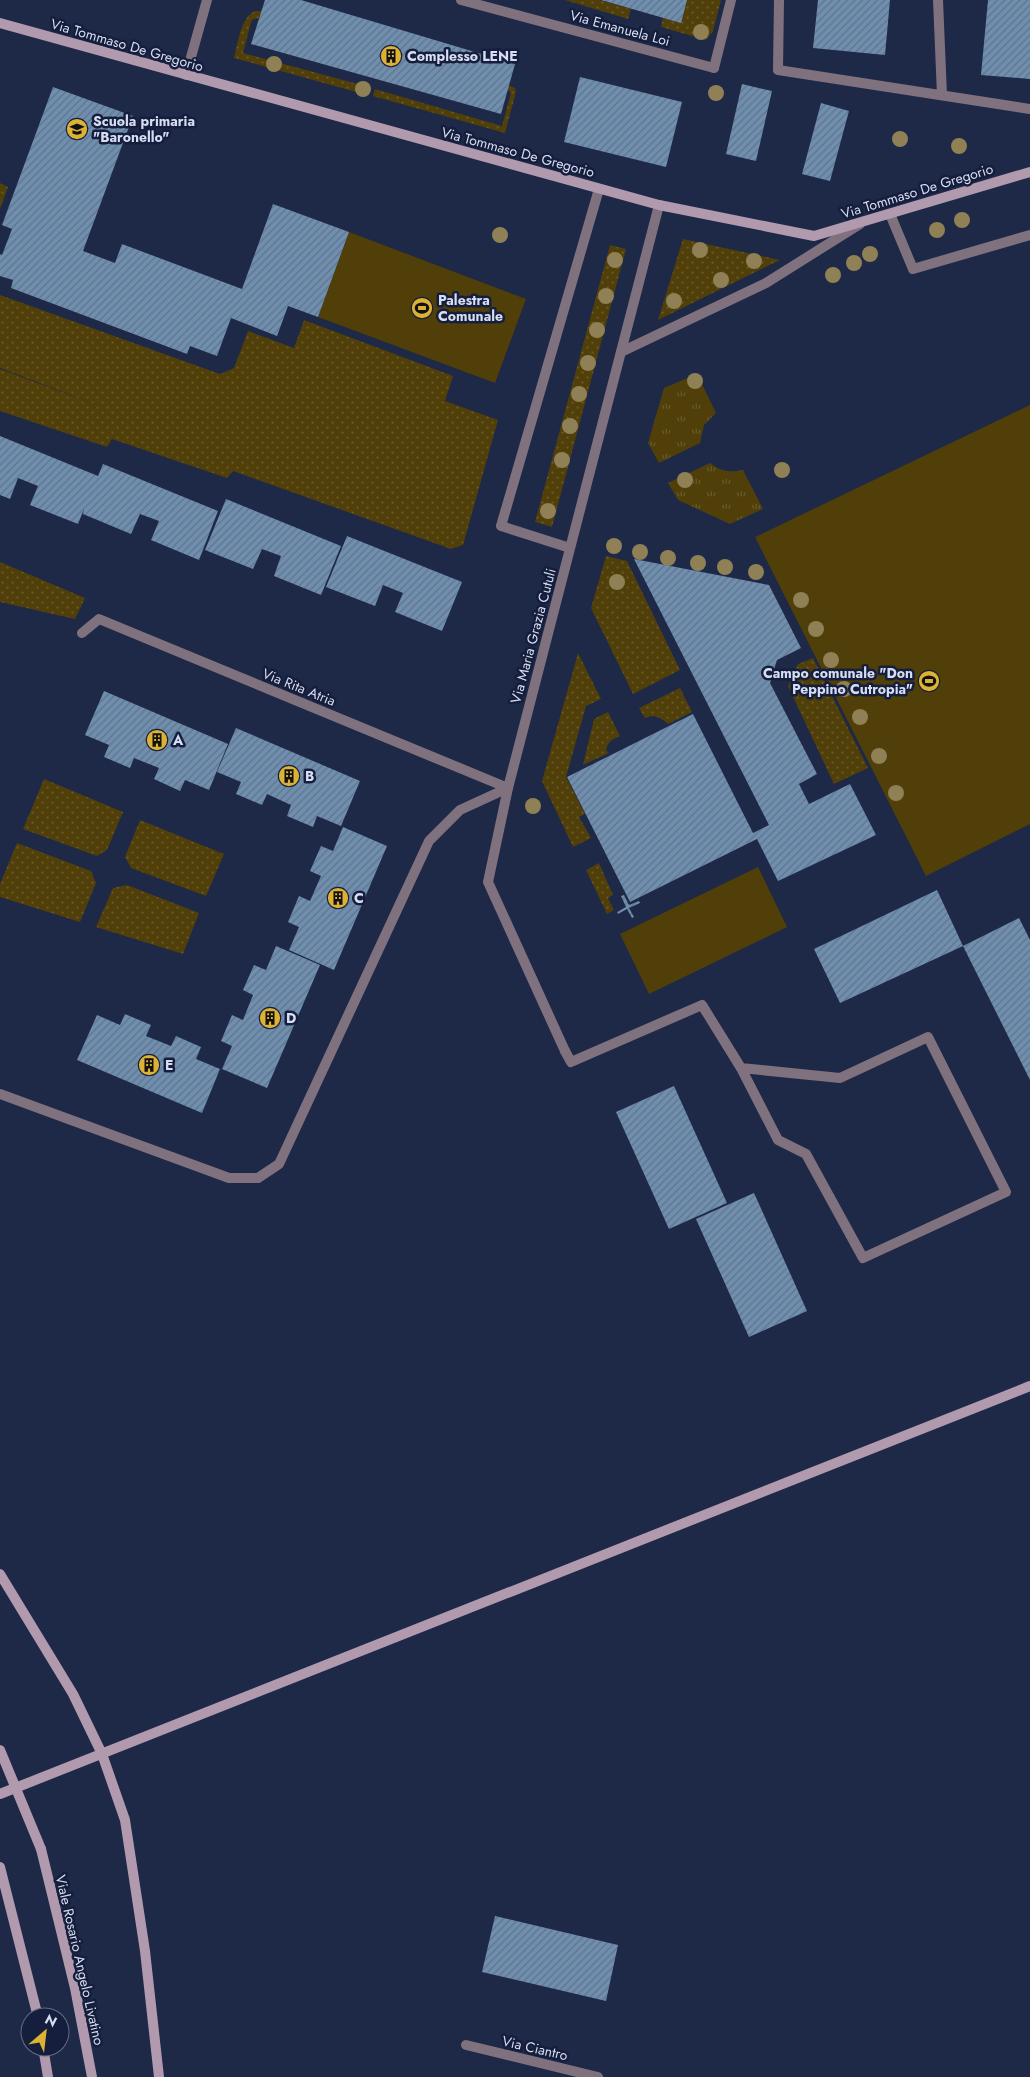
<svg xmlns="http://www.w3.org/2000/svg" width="1030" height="2077" viewBox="0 0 1030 2077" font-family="Jost,sans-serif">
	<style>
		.grass { fill: url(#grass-dots) }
		.park { fill: url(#park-tufts) }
		.pitch { fill: #503f08 }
		.building { fill: url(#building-hatch) }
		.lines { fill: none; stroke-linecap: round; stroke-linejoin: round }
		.lane { stroke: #80717e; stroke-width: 10 }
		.street { stroke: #80717e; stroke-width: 10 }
		.secondary { stroke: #b19aae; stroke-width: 10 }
		.secondary-bridge { stroke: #b19aae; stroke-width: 10 }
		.tree { fill: #8f8056 }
		.labels { text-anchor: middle; stroke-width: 5; stroke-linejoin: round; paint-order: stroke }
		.street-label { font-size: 14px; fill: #d7def3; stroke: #151e3c }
		.poi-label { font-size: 14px; font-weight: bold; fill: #d7def3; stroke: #151e3c; text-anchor: start }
	</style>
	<defs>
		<pattern id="grass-dots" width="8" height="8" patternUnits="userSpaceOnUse" patternTransform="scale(1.25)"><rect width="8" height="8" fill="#503f08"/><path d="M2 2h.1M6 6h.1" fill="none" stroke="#685a2c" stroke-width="1.8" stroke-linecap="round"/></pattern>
		<pattern id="park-tufts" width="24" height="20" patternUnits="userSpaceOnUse" patternTransform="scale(1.25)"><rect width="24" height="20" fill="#503f08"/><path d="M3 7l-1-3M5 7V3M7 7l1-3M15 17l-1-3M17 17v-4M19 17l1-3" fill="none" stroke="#685a2c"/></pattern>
		<pattern id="building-hatch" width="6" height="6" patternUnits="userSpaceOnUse" patternTransform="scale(1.25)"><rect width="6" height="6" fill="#708eae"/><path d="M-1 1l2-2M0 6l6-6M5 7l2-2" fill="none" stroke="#5f748b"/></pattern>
	</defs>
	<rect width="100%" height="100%" fill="#1e2847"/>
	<!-- grass -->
	<path class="grass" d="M565 0H599L631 9 628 19Z
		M687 0H721L713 31 706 40 661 27 663 18Z
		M255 11H262L259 18 253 19 251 22 243 53 369 87 367 95 234 58C238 44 240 18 255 11Z
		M508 85 515 88 516 92 505 133 373 96 375 89 502 126 511 93 507 89Z
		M0 183 8 187 0 209Z
		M683 239 780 260 658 320Z
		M610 245 626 249 552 527 535 522Z
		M0 295 220 374 234 368 248 331 294 348 304 320 453 376 445 401 498 420 463 545 451 549 233 471 227 478 112 439 107 447 0 411V369L108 409 0 368Z
		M606 556 627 561 680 670 633 694 591 608Z
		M0 562 85 598 75 619 0 602Z
		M578 653 601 699 586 706 566 777 585 814 579 817 591 838 573 847 542 781Z
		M813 658 868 768 834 784 788 686 798 664Z
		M680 688 692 712 668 724C660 717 654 714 645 718L639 708Z
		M608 712 620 736C612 739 608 742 606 750L609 753 583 765 594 719Z
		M44 779 123 812 107 850 97 856 23 829Z
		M140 820 224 854 206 896 131 868 125 857Z
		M17 843 91 871 96 883 80 922 0 897V884Z
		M599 863 613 895 608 898 614 910 607 914 586 870Z
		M127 885 199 913 183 954 96 927 113 888Z"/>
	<!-- park -->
	<path class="park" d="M697 374 716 413 704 425 700 443 659 463 648 443 664 388Z
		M710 463C720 471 730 473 743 470L763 509 730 524 678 500 668 483Z"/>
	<!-- pitch -->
	<path class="pitch" d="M349 232 526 299 495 383 318 317Z
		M1030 405V824L926 876 755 537Z
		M758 867 787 927 649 994 620 934Z"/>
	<!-- building -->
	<path class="building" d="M265 0H301L515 64 501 114 251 44Z
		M601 0H687L681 23Z
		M818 0H890L885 55 813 48Z
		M988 0H1030V79L981 75Z
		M580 77 682 102 666 167 564 142Z
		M742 84 772 91 756 161 726 154Z
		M53 87 133 116 83 251 115 263 122 244 242 289 273 204 349 232 318 317 288 306 277 336 231 318 217 356 190 346 187 354 11 288 13 280 0 276V254L2 255 12 229 2 225Z
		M821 103 849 111 830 181 802 174Z
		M0 436 98 476 103 464 218 511 199 560 151 540 159 521 140 514 131 534 83 514 84 509 78 524 30 505 38 486 18 478 10 499 0 495Z
		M226 499 341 546 321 595 274 576 281 556 262 549 253 569 205 550Z
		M347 536 462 582 442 631 395 612 403 593 383 585 375 606 326 587Z
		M634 559 769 585 801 648 777 660 770 683 817 774 799 784 809 804 850 784 876 835 778 881 757 839 630 902 567 777 693 714 753 833 769 825Z
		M104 691 228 744 209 790 185 780 180 791 154 779 159 768 134 758 130 768 104 757 109 745 85 735Z
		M236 728 360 781 341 826 317 816 313 827 287 816 291 805 267 794 262 805 236 794 241 782 217 772Z
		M343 827 387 846 334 970 289 950 299 927 288 922 299 896 310 901 321 876 310 871 321 846 333 851Z
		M937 890 963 946 840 1003 814 949Z
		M624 895 629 905 639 901 640 903 629 908 634 917 632 918 627 909 618 914 617 912 626 907 621 896Z
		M1019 918 1030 940V1080L963 946Z
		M276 946 320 965 267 1088 222 1069 232 1046 221 1041 232 1015 243 1020 253 995 243 990 254 965 266 970Z
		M125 1014 151 1025 146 1036 171 1046 176 1036 201 1047 196 1059 220 1069 202 1113 77 1060 97 1015 120 1025Z
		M674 1086 727 1203 669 1229 616 1112Z
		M754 1193 807 1311 749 1337 696 1219Z
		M495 1916 618 1945 606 2001 482 1972Z"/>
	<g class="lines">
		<!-- lane -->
		<path class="lane" d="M779 0 778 70 1030 109
			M938 0 942 95
			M714 68 731 0
			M890 214 913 269 1030 235
			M621 352 766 283 860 224
			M565 1051 571 1062 702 1005 741 1068 778 1140 806 1154 863 1258 1006 1192 928 1037 840 1078 741 1068
			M0 1094 229 1178H258L279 1164 429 841 460 810 508 788"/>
		<!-- street -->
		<path class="street" d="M461 0 714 68
			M186 75 207 0
			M570 548 501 526 599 189
			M82 633 99 619 508 788
			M565 1051 488 882 508 788 659 205
			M466 2045 598 2077"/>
		<!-- secondary -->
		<path class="secondary" d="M0 23 659 205 814 236 1030 172
			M0 1574 73 1694 102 1754 125 1820 145 1951 159 2077
			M0 1794 1030 1386
			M41 1849 75 1988 92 2077
			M0 1867 38 2017
			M43 2047 48 2077"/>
		<!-- secondary-bridge -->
		<path class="secondary-bridge" d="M0 1750 41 1849"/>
	</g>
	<!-- trees -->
	<g class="tree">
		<circle cx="701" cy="32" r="8"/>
		<circle cx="274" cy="64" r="8"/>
		<circle cx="363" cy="89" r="8"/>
		<circle cx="716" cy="93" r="8"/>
		<circle cx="900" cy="139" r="8"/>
		<circle cx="959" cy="146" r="8"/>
		<circle cx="962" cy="220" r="8"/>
		<circle cx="937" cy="230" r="8"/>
		<circle cx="500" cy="235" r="8"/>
		<circle cx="700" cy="250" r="8"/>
		<circle cx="870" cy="254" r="8"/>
		<circle cx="615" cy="260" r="8"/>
		<circle cx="754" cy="261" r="8"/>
		<circle cx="854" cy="263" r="8"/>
		<circle cx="833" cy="275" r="8"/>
		<circle cx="721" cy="280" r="8"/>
		<circle cx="606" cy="296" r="8"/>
		<circle cx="674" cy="301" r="8"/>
		<circle cx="597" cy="330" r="8"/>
		<circle cx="588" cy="363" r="8"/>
		<circle cx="695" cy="381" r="8"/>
		<circle cx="579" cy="394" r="8"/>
		<circle cx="570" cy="426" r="8"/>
		<circle cx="562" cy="460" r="8"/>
		<circle cx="782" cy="470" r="8"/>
		<circle cx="685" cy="480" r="8"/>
		<circle cx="548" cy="511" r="8"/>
		<circle cx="614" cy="546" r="8"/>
		<circle cx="640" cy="552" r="8"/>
		<circle cx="668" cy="558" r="8"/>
		<circle cx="698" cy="563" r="8"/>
		<circle cx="725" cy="567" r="8"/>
		<circle cx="756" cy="572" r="8"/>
		<circle cx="617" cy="582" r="8"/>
		<circle cx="801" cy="600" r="8"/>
		<circle cx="816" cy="629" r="8"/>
		<circle cx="831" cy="660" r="8"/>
		<circle cx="844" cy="689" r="8"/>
		<circle cx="860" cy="717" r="8"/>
		<circle cx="879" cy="756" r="8"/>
		<circle cx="896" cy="793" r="8"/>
		<circle cx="533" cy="806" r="8"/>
	</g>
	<!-- icons -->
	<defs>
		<g id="building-disc" transform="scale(1.125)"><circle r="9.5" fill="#dbb233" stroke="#151e3c"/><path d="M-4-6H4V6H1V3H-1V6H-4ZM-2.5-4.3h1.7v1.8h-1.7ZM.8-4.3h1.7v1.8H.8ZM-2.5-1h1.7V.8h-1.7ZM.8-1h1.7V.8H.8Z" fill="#111"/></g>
		<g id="school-disc" transform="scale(1.125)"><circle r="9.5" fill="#dbb233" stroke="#151e3c"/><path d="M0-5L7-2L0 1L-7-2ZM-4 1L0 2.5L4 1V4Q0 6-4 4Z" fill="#111"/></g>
		<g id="stadium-disc" transform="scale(1.125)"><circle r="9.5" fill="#dbb233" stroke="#151e3c"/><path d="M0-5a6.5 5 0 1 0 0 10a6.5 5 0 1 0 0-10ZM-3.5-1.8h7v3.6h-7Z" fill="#111"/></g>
	</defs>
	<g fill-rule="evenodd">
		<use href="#building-disc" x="391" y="56"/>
		<use href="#school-disc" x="77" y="129"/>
		<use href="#stadium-disc" x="422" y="308"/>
		<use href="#stadium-disc" x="929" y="681"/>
		<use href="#building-disc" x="157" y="740"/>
		<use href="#building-disc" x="289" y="776"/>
		<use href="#building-disc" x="338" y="898"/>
		<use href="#building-disc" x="270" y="1018"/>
		<use href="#building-disc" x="149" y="1065"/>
	</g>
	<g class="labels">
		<!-- street labels -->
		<g class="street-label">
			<text transform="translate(620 28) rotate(15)" y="5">Via Emanuela Loi</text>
			<text transform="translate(127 45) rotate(16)" y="5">Via Tommaso De Gregorio</text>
			<text transform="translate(518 152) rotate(15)" y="5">Via Tommaso De Gregorio</text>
			<text transform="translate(917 191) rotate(-17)" y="5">Via Tommaso De Gregorio</text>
			<text transform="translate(533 636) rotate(-75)" y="5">Via Maria Grazia Cutuli</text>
			<text transform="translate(299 687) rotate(22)" y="5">Via Rita Atria</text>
			<text transform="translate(80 1960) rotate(77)" y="5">Viale Rosario Angelo Livatino</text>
			<text transform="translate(535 2048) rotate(13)" y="5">Via Ciantro</text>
		</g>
		<!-- poi labels -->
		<g class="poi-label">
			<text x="407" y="61">Complesso LENE</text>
			<text x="93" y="126">Scuola primaria<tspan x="93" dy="16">"Baronello"</tspan></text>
			<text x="438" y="305">Palestra<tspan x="438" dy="16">Comunale</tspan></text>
			<text x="913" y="678" text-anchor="end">Campo comunale "Don<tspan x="913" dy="16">Peppino Cutropia"</tspan></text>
			<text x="173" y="745">A</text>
			<text x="305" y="781">B</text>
			<text x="354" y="903">C</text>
			<text x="286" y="1023">D</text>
			<text x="165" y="1070">E</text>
		</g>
	</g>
	<!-- north arrow -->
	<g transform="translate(45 2032) rotate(28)"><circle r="24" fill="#151e3c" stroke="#636b85"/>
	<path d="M0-4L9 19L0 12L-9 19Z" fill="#dbb233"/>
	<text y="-8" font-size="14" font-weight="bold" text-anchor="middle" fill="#d7def3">N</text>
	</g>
</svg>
